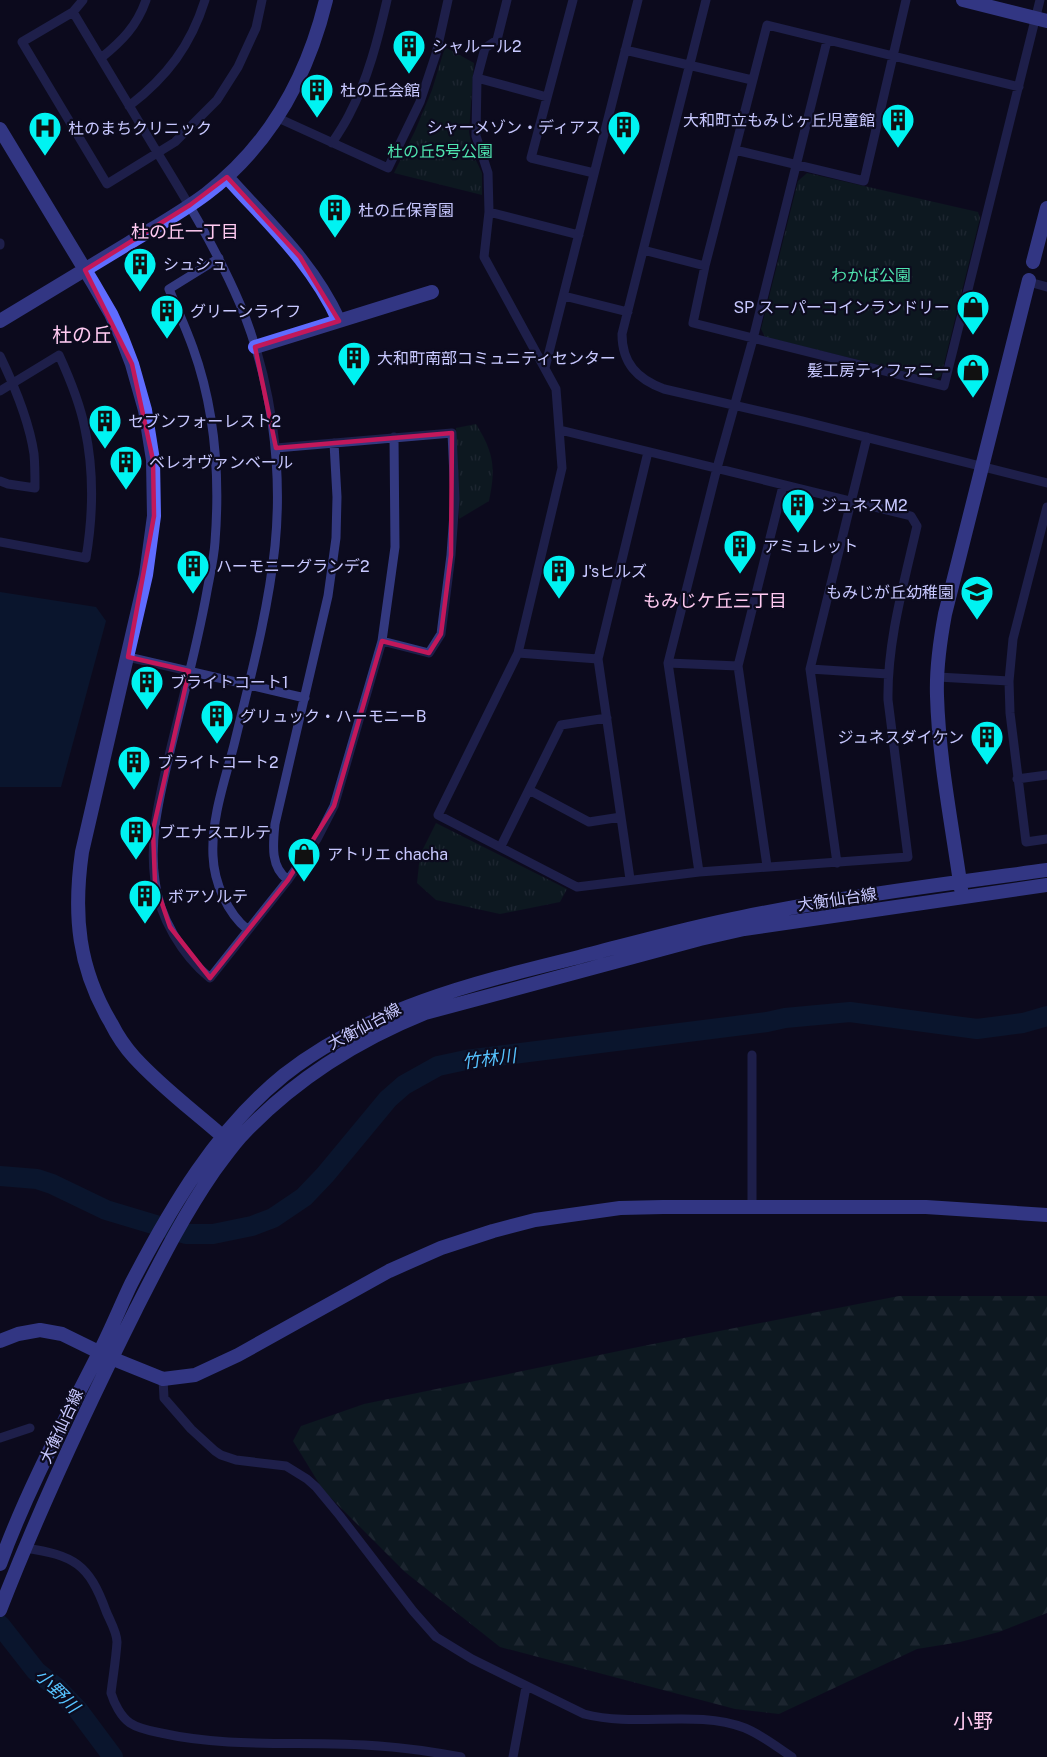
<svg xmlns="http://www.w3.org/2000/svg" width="1047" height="1757" viewBox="0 0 1047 1757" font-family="'Public Sans','Noto Sans JP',sans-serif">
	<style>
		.forest { fill: url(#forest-firs) }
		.park { fill: url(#park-tufts) }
		.water { fill: #082240 }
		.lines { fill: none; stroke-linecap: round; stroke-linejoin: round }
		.river { stroke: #082240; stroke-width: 20 }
		.street { stroke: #333980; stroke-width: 9 }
		.secondary { stroke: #5f6cff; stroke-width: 14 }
		.marked { fill: none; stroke: #c2185b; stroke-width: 4.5; stroke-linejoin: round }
		.labels { text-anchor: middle; stroke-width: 4.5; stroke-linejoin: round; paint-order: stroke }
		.poi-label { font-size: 16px; fill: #c8c8ff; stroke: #0c0b1e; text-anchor: start }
		.park-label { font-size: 16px; fill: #4fe4af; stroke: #0c0b1e }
		.street-label { font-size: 16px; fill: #c8c8ff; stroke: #0c0b1e }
		.neighbourhood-label { font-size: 18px; fill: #ffcaf1; stroke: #0c0b1e }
		.water-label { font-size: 18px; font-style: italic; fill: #56c3ff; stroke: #0c0b1e }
		.quarter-label { font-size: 20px; fill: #ffcaf1; stroke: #0c0b1e }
	</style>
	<defs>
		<pattern id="forest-firs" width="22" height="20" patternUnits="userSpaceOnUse" patternTransform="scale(1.5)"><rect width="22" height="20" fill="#0e2825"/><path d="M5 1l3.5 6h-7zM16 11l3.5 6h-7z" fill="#304646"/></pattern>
		<pattern id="park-tufts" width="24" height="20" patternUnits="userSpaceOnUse" patternTransform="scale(1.5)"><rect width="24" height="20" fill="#0e2825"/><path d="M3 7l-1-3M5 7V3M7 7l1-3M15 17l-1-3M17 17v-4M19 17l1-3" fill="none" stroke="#304646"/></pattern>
	</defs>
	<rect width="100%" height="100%" fill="#0c0b1e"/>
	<!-- forest -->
	<path class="forest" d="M899 1296H1047V1613L999 1632 960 1642 917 1649 779 1714 735 1709 500 1647 405 1572 323 1490 293 1441 301 1426 364 1404 643 1346Z"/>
	<!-- park -->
	<path class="park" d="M445 47 474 63 469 132 474 156 482 173V195L394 173 415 131 432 90Z
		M807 173 978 212 980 218 941 376 936 379 765 337 761 329 798 181Z
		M476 424C494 453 496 468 489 501L459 519 456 428Z
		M436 823 567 889 560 902 500 914 436 900 417 883 420 855Z"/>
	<!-- water -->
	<path class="water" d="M0 592 96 607 106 621 61 787H0Z"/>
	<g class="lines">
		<!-- river -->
		<path class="river" d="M0 1176 37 1179 52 1184 106 1210 186 1234H213L252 1226 273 1218 304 1197 325 1175 388 1099 404 1085 438 1066 466 1060 767 1022 785 1018 850 1012 977 1029 1023 1023 1047 1016
			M0 1625 36 1671 56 1687 78 1710 113 1757"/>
		<!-- street -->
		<path class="street" d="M83 0 73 12 22 42 107 184 175 142 217 100 238 67 256 28 262 0
			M507 0 497 40 485 48 477 78 476 136 488 173 489 212 484 257 556 389 562 468 518 653 438 815 577 887 699 872 908 857 888 700C887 642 904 583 917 526L911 516 560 430
			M573 0 531 158 594 173
			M706 0 622 334C622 363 637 379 664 389L802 421 1047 483
			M73 12C101 58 129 105 157 152 187 201 217 250 240 304 271 378 283 466 275 546 268 613 250 679 234 745 225 780 211 819 213 856 214 882 227 913 248 930
			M625 50 752 80
			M101 58C122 41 137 26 146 0
			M477 78 547 97
			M1019 87 767 25 705 266 693 323 944 386 1040 0
			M129 106C167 77 191 45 205 0
			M278 118 388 168 420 102 436 54 448 0
			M332 143C338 134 344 125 349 115 368 79 378 39 387 0
			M735 150 864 181 906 0
			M489 212 579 235
			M0 243V245
			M643 250 705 266
			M219 258 169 289C177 309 186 328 193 348 215 409 220 477 215 542 214 558 210 575 207 591 197 648 181 704 168 760 159 800 149 839 155 881 159 917 182 955 210 978L288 880 317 839 334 806 382 641 395 547 394 437
			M1029 282 1047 287
			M564 296 628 312
			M0 356C15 387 29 420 34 454 35 465 35 477 35 488L8 484 0 481
			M545 368 638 0
			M0 391 59 355C70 379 80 403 85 429 94 471 93 516 86 558L0 542
			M276 448 452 433 455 499 451 555 441 634 429 653 382 641
			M1047 507 1013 639 1009 681 1010 713 1026 842 1047 839
			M518 653 598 659
			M128 657 305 698
			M668 663 738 666
			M810 669 888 674
			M938 677 1009 681
			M1017 779 1047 775
			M529 790 589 822 621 817
			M501 846 561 725 607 718
			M837 863 810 669 867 437
			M767 866 738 666 783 486
			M699 872 668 663 717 468 753 339 827 41
			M630 879 598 659 648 452
			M288 880C270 867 273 844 275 824L328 596 336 538 337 497 334 443
			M752 1055V1208
			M163 1379 164 1398 191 1429 215 1451 221 1455 236 1460 286 1466 307 1479 316 1487 340 1516 413 1611 436 1637 472 1659 584 1714C638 1728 694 1709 745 1728 762 1735 777 1747 792 1757
			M0 1438 30 1428
			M25 1548C74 1555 89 1564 106 1611 110 1621 117 1632 117 1642 116 1659 113 1676 111 1693 114 1703 121 1717 130 1723 139 1729 151 1731 161 1733 232 1749 307 1740 379 1746 407 1748 434 1752 461 1757
			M513 1757 526 1687"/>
		<!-- secondary -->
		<path class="secondary" d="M963 0 1047 21
			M0 129 93 283 111 314 122 338 132 364 145 410 153 460 154 516 146 575 82 852C73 915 78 968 111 1023 117 1035 125 1047 134 1057 163 1089 198 1114 229 1142
			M227 177C269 224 312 262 339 321
			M1033 262 1047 208
			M0 321C43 295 86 269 129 243 155 227 182 212 206 194 270 145 307 78 326 0
			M255 347 432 292
			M961 889C952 825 939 761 937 696 936 669 940 641 945 614L1029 280
			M0 1341 18 1334 40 1330 62 1334 111 1358 163 1379 195 1375 238 1355 389 1271 441 1248 493 1231 535 1220 620 1208 663 1207H926L1047 1215
			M0 1564C27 1490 64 1422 99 1353 111 1330 120 1307 131 1284 171 1207 216 1130 284 1075 368 1009 473 983 575 958 630 944 685 928 742 917 842 897 945 884 1047 870
			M0 1610C40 1507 87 1407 136 1309 161 1260 183 1216 214 1171 224 1158 233 1144 245 1132 296 1079 358 1040 425 1013L700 939 744 929 1047 885"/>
	</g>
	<!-- marked area -->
	<path d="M0 0H1047V1757H0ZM227 177 300 257 339 321 255 347 276 448 452 433 451 555 441 634 429 653 382 641 334 806 288 880 210 978 170 927 155 883 153 830 189 671 128 657 154 516 153 460 132 364 85 270 190 205Z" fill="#0c0b1e" fill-opacity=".55" fill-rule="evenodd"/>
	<path class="marked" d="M227 177 300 257 339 321 255 347 276 448 452 433 451 555 441 634 429 653 382 641 334 806 288 880 210 978 170 927 155 883 153 830 189 671 128 657 154 516 153 460 132 364 85 270 190 205Z"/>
	<!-- icons -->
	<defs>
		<g id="building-pin" transform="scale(1.725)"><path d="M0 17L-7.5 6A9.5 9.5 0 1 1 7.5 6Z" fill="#00f3f2" stroke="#0c0b1e"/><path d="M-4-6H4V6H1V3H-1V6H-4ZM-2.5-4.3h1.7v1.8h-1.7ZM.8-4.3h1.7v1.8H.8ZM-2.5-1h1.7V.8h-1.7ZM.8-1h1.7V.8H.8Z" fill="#111"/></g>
		<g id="hospital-pin" transform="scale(1.725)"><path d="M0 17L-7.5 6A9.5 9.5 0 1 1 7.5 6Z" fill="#00f3f2" stroke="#0c0b1e"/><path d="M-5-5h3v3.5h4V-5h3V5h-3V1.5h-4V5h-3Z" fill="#111"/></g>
		<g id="shop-pin" transform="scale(1.725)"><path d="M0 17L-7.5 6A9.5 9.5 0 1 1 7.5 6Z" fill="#00f3f2" stroke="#0c0b1e"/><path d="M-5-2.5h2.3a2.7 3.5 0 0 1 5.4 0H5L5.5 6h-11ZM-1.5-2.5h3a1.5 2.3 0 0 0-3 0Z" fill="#111"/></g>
		<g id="school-pin" transform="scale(1.725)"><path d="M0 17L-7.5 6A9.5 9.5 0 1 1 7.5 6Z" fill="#00f3f2" stroke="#0c0b1e"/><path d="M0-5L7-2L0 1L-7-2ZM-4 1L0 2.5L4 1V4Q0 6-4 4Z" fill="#111"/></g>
	</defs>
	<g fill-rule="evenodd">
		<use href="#building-pin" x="409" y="46"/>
		<use href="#building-pin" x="317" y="90"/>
		<use href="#building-pin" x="898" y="120"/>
		<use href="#building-pin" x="624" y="127"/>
		<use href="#hospital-pin" x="45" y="128"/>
		<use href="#building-pin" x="335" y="210"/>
		<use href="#building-pin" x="140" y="264"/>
		<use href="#shop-pin" x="973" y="307"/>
		<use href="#building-pin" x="167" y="311"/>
		<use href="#building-pin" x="354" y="358"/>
		<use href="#shop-pin" x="973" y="370"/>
		<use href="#building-pin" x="105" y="421"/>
		<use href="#building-pin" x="126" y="462"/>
		<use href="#building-pin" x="798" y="505"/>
		<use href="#building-pin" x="740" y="546"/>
		<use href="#building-pin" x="193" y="566"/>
		<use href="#building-pin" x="559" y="571"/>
		<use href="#school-pin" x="977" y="592"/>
		<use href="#building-pin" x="147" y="682"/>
		<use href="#building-pin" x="217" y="716"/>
		<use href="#building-pin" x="987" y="737"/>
		<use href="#building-pin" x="134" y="762"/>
		<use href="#building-pin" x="136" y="832"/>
		<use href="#shop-pin" x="304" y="854"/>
		<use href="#building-pin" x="145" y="896"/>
	</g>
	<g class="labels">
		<!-- poi labels -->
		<g class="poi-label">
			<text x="432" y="52">シャルール2</text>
			<text x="340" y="96">杜の丘会館</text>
			<text x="875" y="126" text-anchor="end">大和町立もみじヶ丘児童館</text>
			<text x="601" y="133" text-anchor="end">シャーメゾン・ディアス</text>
			<text x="68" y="134">杜のまちクリニック</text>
			<text x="358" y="216">杜の丘保育園</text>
			<text x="163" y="270">シュシュ</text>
			<text x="950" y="313" text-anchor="end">SP スーパーコインランドリー</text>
			<text x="190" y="317">グリーンライフ</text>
			<text x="377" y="364">大和町南部コミュニティセンター</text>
			<text x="950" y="376" text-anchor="end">髪工房ティファニー</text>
			<text x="128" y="427">セブンフォーレスト2</text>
			<text x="149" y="468">ベレオヴァンベール</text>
			<text x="821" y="511">ジュネスM2</text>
			<text x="763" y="552">アミュレット</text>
			<text x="216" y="572">ハーモニーグランデ2</text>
			<text x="582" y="577">J'sヒルズ</text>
			<text x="954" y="598" text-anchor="end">もみじが丘幼稚園</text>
			<text x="170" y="688">ブライトコート1</text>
			<text x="240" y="722">グリュック・ハーモニーB</text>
			<text x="964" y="743" text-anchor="end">ジュネスダイケン</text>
			<text x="157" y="768">ブライトコート2</text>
			<text x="159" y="838">ブエナスエルテ</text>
			<text x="327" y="860">アトリエ chacha</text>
			<text x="168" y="902">ボアソルテ</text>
		</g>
		<!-- park labels -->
		<g class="park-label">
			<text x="440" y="157">杜の丘5号公園</text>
			<text x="871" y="281">わかば公園</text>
		</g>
		<!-- street labels -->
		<g class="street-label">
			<text transform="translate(837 899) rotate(-8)" y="6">大衡仙台線</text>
			<text transform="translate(364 1026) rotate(-28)" y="6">大衡仙台線</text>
			<text transform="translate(61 1426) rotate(-65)" y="6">大衡仙台線</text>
		</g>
		<!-- neighbourhood labels -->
		<g class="neighbourhood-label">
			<text x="185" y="238">杜の丘一丁目</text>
			<text x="715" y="607">もみじケ丘三丁目</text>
		</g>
		<!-- water labels -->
		<g class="water-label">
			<text transform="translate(489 1059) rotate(-7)" y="6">竹林川</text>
			<text transform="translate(57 1691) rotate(45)" y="6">小野川</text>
		</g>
		<!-- quarter labels -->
		<g class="quarter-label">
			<text x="82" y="342">杜の丘</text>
			<text x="973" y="1728">小野</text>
		</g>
	</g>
</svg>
